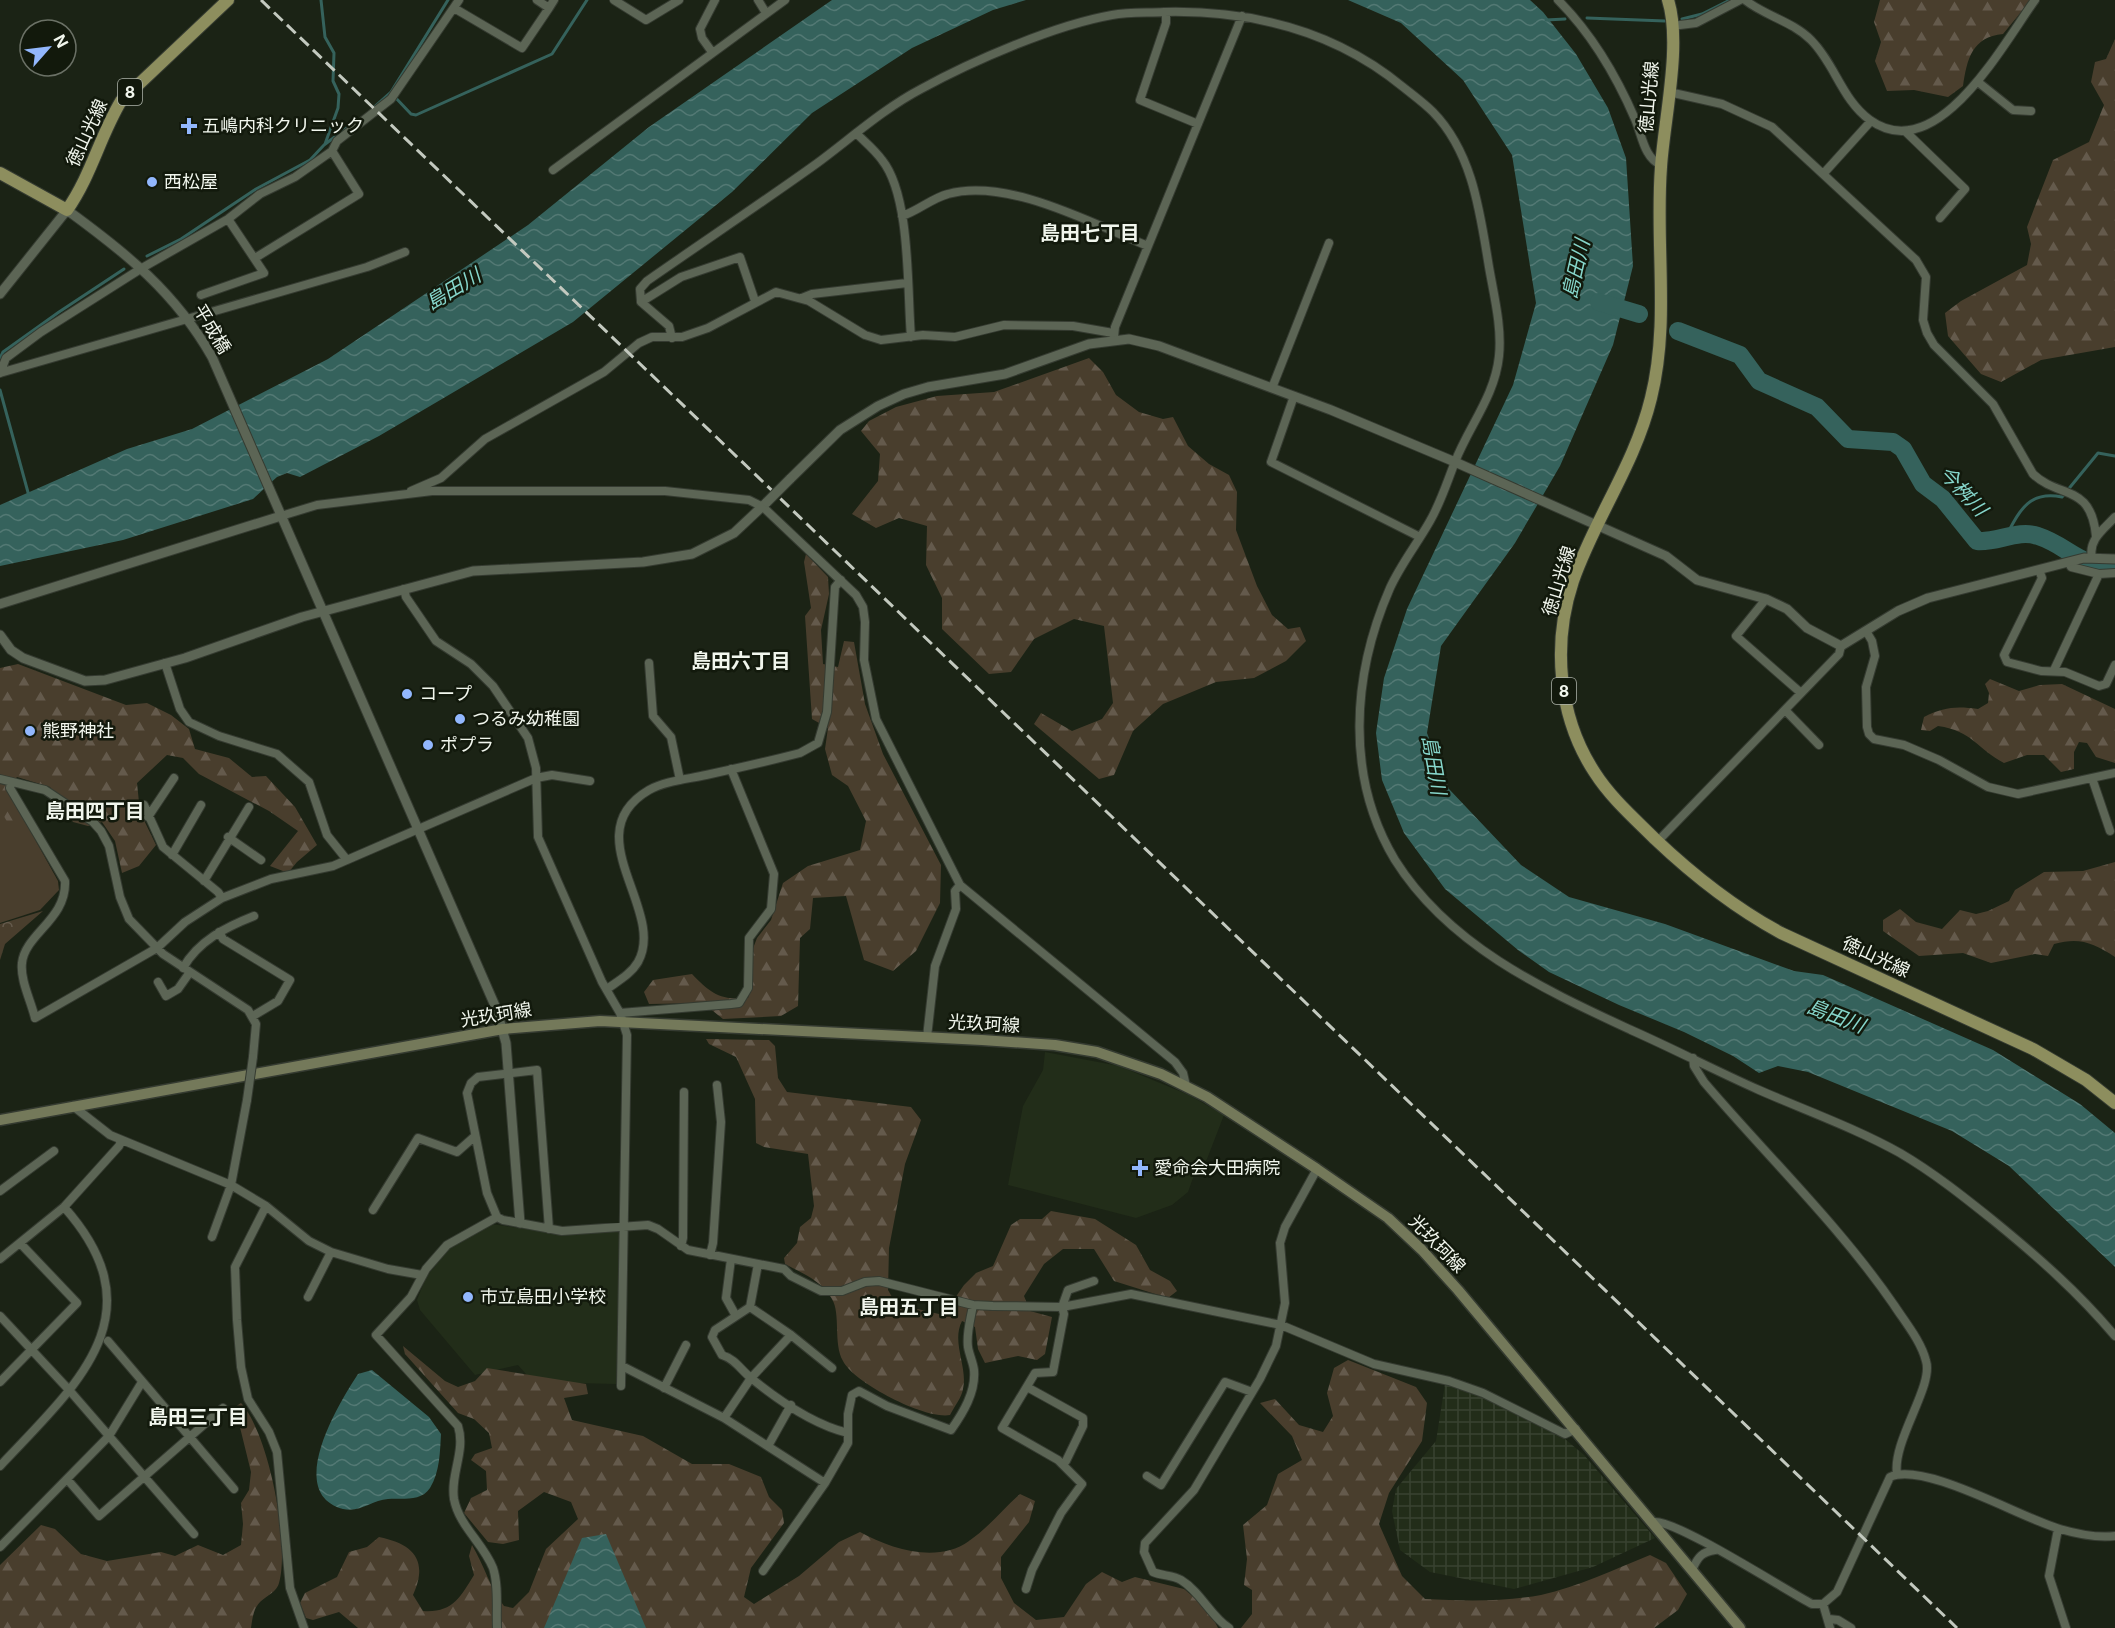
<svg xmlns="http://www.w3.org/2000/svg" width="2115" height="1628" viewBox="0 0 2115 1628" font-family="Inter,'Noto Sans JP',sans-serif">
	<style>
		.built { fill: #222d19 }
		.industrial { fill: url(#industrial-grid) }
		.green { fill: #493e2d }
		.forest { fill: url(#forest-firs) }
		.park { fill: url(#park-crowns) }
		.water { fill: url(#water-waves) }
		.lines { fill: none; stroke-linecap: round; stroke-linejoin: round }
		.stream { stroke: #35625c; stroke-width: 3 }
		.river { stroke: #35625c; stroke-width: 18 }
		.minor-casing { stroke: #353b31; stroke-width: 10 }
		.tertiary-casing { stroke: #353b31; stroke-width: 11 }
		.secondary-casing { stroke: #353b31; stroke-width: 13 }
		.primary-casing { stroke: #353b31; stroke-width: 14 }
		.minor { stroke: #5c6555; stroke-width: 8 }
		.tertiary { stroke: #5c6555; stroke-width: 9 }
		.secondary { stroke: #74795a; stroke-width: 10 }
		.primary { stroke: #8d8e5e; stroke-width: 12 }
		.rail { stroke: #c3c9bf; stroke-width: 3; stroke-dasharray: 12 6; stroke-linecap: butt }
		.minor-bridge-casing { stroke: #353b31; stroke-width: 10; stroke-linecap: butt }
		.tertiary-bridge-casing { stroke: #353b31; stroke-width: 11; stroke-linecap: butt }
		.minor-bridge { stroke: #5c6555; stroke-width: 8 }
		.tertiary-bridge { stroke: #5c6555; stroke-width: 9 }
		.poi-dot { fill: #92b7fd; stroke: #12190c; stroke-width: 2 }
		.labels { text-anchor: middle; stroke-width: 5; stroke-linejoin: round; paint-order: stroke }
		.shield { fill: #12190c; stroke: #aeb4aa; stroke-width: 1.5 }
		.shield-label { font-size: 16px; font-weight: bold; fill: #f1f6ed }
		.street-label { font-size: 18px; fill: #f1f6ed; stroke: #12190c }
		.poi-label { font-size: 18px; fill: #f1f6ed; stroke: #12190c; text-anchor: start }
		.neighbourhood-label { font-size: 20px; font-weight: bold; fill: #f1f6ed; stroke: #12190c }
		.water-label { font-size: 20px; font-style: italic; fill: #86d6cb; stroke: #12190c }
	</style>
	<defs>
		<pattern id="industrial-grid" width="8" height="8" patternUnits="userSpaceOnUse" patternTransform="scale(1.5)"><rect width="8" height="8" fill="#222d19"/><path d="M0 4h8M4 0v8" fill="none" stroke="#384230"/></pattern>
		<pattern id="forest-firs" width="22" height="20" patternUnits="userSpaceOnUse" patternTransform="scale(1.5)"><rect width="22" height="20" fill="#493e2d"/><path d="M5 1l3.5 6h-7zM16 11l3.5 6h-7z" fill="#645a4c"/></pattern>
		<pattern id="park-crowns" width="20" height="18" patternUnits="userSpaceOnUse" patternTransform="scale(1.5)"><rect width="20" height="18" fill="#493e2d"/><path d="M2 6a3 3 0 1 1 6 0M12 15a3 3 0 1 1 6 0" fill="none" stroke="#645a4c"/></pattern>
		<pattern id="water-waves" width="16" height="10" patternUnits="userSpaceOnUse" patternTransform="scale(1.5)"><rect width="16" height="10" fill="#35625c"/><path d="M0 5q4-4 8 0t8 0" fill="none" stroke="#537974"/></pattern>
	</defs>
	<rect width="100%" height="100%" fill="#1b2315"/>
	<!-- built -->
	<path class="built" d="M1045 1052 1119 1066 1189 1095 1224 1115 1207 1159 1194 1175 1188 1192 1172 1205 1136 1218 1008 1185 1023 1106 1043 1070Z
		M491 1224 555 1233 611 1230 618 1232 621 1239 616 1384 533 1382 518 1365 475 1375 420 1310 417 1300 426 1277 450 1248Z"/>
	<!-- industrial -->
	<path class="industrial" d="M1445 1384 1481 1395 1552 1428 1584 1455 1655 1538 1593 1567 1514 1589 1430 1572 1400 1550 1392 1511 1396 1489 1436 1441Z"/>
	<!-- green -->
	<path class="green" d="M0 782 6 787 58 881 59 890 40 910 0 923Z"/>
	<!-- forest -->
	<path class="forest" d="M1880 0H2031L2003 34C1972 37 1967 59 1963 86L1948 97 1914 90 1887 91 1875 61 1881 42 1874 22Z
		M2115 39V347L2041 360 2001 382 1981 374 1948 336 1945 313 1961 301 2027 265 2031 244 2027 227 2053 160 2089 142 2104 105 2091 82 2095 62 2106 59Z
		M1089 358 1103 372 1116 395 1139 412 1163 419 1173 417 1188 446 1209 464 1229 475 1237 492 1236 530 1257 586 1272 615 1288 629 1300 627 1306 641 1286 661 1254 678 1216 682 1163 704 1133 731 1114 775 1099 779 1034 724 1041 713 1072 731 1102 719 1113 703 1104 626 1074 619 1034 639 1011 672 989 674 942 629V598L926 565 927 526 899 518 876 528 852 514 878 481 880 454 861 431 869 421 896 407 937 396 994 392Z
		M806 554 828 577 829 594 821 630 823 664 838 667 844 641 854 642 865 704 883 754 941 865 940 903 916 951 893 971 864 960 846 896 813 898 810 929 800 938 798 1006 781 1016 723 1019 703 1003 649 1004 644 992 653 980 692 974C710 993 721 1001 748 998L752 984V951L757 938 771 920 783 883 808 866 860 850 866 821 848 786 832 775 825 749 828 728 812 719 805 616 811 608 804 562Z
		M18 664 126 705 147 703 171 715 189 729 195 749 229 758 252 777 266 776 295 807 317 845 297 862 288 873 270 866 298 831 269 811 199 774 183 758 167 755 137 783 140 812 156 845 139 866 122 873 115 841 102 822 88 826 73 822 50 787 17 777 5 790 19 822 10 827 0 809V668Z
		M1990 679 2019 691 2040 685 2062 684 2115 709V763L2096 757 2087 743 2079 742 2074 752V769L2061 772 2044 755H2027L2004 763C1977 749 1973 731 1938 726L1930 731 1921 730 1924 717C1944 707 1956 706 1978 709L1988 703 1989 693 1985 684Z
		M2115 862V957C2093 943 2080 937 2054 944L2048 956 2035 954 1991 963 1963 953 1919 956 1883 931V920L1900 909 1916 922 1942 929 1960 910 1976 914 1988 911 2009 901 2015 890 2044 872 2083 871Z
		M706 1039 769 1040 775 1046 778 1078 787 1092 911 1107 921 1120 905 1164 889 1248 888 1290 896 1304 939 1314 946 1311 964 1285 976 1273 993 1266 1011 1225 1020 1219H1042L1051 1211 1095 1219 1136 1245 1150 1270 1170 1281 1177 1291 1168 1298 1114 1281 1094 1249H1063L1044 1264 1024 1296 1030 1311 1052 1317 1045 1354 1037 1360 1018 1356 985 1363 978 1349 975 1327 962 1321C951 1342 968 1367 963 1389 962 1397 954 1407 950 1415 926 1420 854 1383 843 1361 833 1343 841 1314 832 1299 822 1281 802 1273 785 1264L784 1258 797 1243 800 1227 811 1218 814 1206 808 1154 764 1147 756 1143 755 1099 736 1057 709 1044Z
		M403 1346 445 1381 458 1387 475 1381 487 1368 586 1384 588 1394 564 1398 572 1420 643 1436 692 1464H729L761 1477 769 1497 782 1510 784 1523 751 1568 744 1597 754 1604 799 1576 839 1542 860 1532C891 1549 937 1564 969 1541 988 1528 1003 1509 1020 1494L1035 1501 1029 1522 1001 1557V1578L1014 1603 1036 1620 1064 1617 1086 1584 1102 1572 1122 1582 1135 1577 1184 1589 1209 1610 1218 1628H358L339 1612 313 1620 306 1618 300 1603 305 1593 337 1577 349 1552 367 1547 379 1537C413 1544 429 1560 413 1595L423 1611C452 1613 460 1598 474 1575L469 1556 472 1545C484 1565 490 1588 504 1606L513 1608 529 1592 546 1549 578 1519 571 1502 544 1492 518 1511 519 1540 503 1544 488 1542 464 1513 471 1498 487 1490 486 1471 471 1460 475 1454 492 1448 489 1433 474 1419 458 1413 405 1354Z
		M1348 1360 1416 1387 1427 1403 1422 1441 1389 1493 1379 1524 1402 1576 1425 1599C1464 1601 1503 1602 1541 1595 1578 1587 1615 1569 1650 1555L1666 1563 1687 1594 1678 1610 1654 1628H1241L1252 1614V1590L1244 1585 1247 1559 1243 1525 1267 1505 1278 1474 1302 1460 1292 1436 1260 1403 1275 1399 1299 1425 1323 1432 1333 1416 1327 1393 1334 1368Z
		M241 1403C269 1434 290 1544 279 1583 276 1594 262 1597 257 1606 253 1611 252 1622 251 1628H0V1565L41 1525 55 1529 81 1554 107 1561 161 1552 175 1556 198 1545 223 1555 241 1545 243 1524 241 1503 249 1490 251 1472 235 1407Z"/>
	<!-- park -->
	<path class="park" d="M43 911 5 944 0 960V924Z"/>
	<!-- water -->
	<path class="water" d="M832 0H1026L993 10 912 48 812 113 732 192 573 322 379 436 300 477 287 473 277 477 253 499 123 540 0 566V505L127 449 192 429 328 359 528 225 649 127Z
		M1348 0H1530L1543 12 1576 54 1608 108 1626 158 1633 266 1613 345 1560 466 1515 543 1441 646 1427 733 1449 789 1521 865 1569 897 1665 924 1794 971 1823 975 1993 1050 2080 1104 2115 1133V1267L2009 1166 1952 1131 1808 1072 1778 1066 1759 1073 1733 1056 1684 1032 1619 1005 1549 972 1518 950 1445 889 1404 833 1382 780 1376 733 1384 678 1407 609 1513 385 1536 303 1512 155 1463 80 1401 23Z
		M372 1370 429 1417 441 1434C440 1451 440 1472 430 1488 421 1502 402 1498 388 1499 372 1500 360 1513 343 1509 284 1493 339 1403 358 1374Z
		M606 1534 646 1628H544L582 1538Z"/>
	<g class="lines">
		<!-- stream -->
		<path class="stream" d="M321 0 325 37 334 53 333 81 339 94 338 108 325 144
			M1587 18 1665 21
			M1682 19 1702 14 1730 0
			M1546 20 1565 19
			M393 95 411 114 416 115 552 54 587 0
			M373 108 391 92 448 0
			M147 256 181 239 256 189 310 160 324 145 356 121
			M0 358 3 352 59 312 124 269
			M0 390 29 496
			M2005 538C2019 512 2028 490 2062 497L2098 453 2115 456"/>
		<!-- river -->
		<path class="river" d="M1599 302 1639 314
			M1678 331 1740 355 1759 381 1817 407 1848 439 1893 442 1903 449 1923 484 1943 499 1977 541C1997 543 2018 529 2038 536 2069 546 2079 568 2115 565"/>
		<!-- minor casing -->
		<g class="minor-casing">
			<path id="minor" d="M537 0 549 8 554 0
				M614 0 646 20 679 0
				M758 0 766 13
				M1558 0C1592 34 1616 75 1635 119 1642 135 1644 158 1661 165
				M1745 0C1765 16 1792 21 1811 40 1835 64 1842 100 1870 120 1937 168 2003 44 2035 0
				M454 8 522 48 549 8
				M1166 12V23L1140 100 1198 124
				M1672 26 1696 23 1740 0
				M712 52 702 38 700 29 715 0
				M1978 82 2013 110 2031 111
				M1669 92 1722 104 1772 127 1916 260 1926 277 1923 320 1927 333 1934 345 1993 404 2033 474C2059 499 2091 483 2096 536
				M1906 132 1965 189 1940 218
				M856 133C865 142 875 150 882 160 911 196 907 290 911 337
				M332 151 337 141 391 99 459 0
				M553 170 785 0
				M1824 173 1871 121
				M902 216C918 211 932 198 948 194 1007 177 1093 224 1148 246
				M201 295 264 273 228 219
				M802 298 812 294 907 283
				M641 302 681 277 740 257 755 301
				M1114 337 1115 327 1242 16
				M672 338 669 326 641 302 640 289 647 281C703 242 760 204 816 164 850 139 883 109 921 89 972 61 1055 25 1112 15 1129 12 1147 13 1164 12 1252 10 1334 30 1403 87 1413 95 1424 103 1433 112 1473 153 1480 213 1489 267 1494 296 1502 327 1499 356 1495 396 1469 426 1455 462 1447 482 1441 502 1430 521 1417 544 1401 564 1390 588 1352 675 1345 777 1395 860 1449 946 1543 989 1631 1030 1674 1049 1716 1071 1759 1090 1807 1111 1855 1128 1900 1153 1934 1173 1964 1197 1994 1221 2038 1257 2078 1292 2115 1336
				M0 373 6 358 41 332 142 268 228 219 260 194 295 177 332 151 359 194 255 258
				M0 373 367 267 405 252
				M1272 388 1329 243
				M1294 396 1271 462 1420 537
				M411 491 441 478 485 439 604 372 639 343 652 337H682L708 328 776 292 809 301 865 335 881 340 923 335 955 337 1004 325 1073 326 1113 333
				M281 516 317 505 432 491H665L749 500 763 507 856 595 863 607 865 622 864 660 876 719 960 885 1175 1062 1183 1073 1186 1086
				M2092 557C2088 540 2104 529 2115 517
				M2069 563 2071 567 2099 574 2115 573
				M2039 570 2042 578 2004 655 2007 662 2041 671 2065 672 2099 686 2106 684 2115 665
				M404 589 406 597 436 641 471 664 493 686 528 738 536 768 538 837 602 982 620 1013 627 1035 621 1386
				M1766 599 1736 636 1801 693
				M1866 631 1872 641 1875 656 1866 687 1867 727 1869 734 1874 739 1904 745 1939 760 1988 787 2018 794 2115 773
				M165 663 180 709 189 722 219 736 277 754 309 782 327 835 347 860
				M649 663 653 716 671 737 680 780
				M2054 670 2099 574
				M1786 711 1819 745
				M2092 778 2110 831
				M0 779 45 790 93 822 101 831 109 846 120 897 129 919 163 954 248 1010 256 1024 253 1057
				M11 782 10 788 65 881C67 919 25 934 22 963 20 980 31 1001 35 1018L157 948 185 922 222 898 271 879 333 866 536 778 552 775 590 781
				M144 805 163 847 218 892 222 898
				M148 817 174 778
				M228 837 261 860
				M1658 841 1839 654 1841 646
				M172 855 201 805
				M204 881 249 807
				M219 932 223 939 290 980 278 1001 253 1016
				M183 968C198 941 226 927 254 916
				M158 982 166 996 178 989 190 972
				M607 989C618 981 631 974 638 962 667 910 574 834 649 790 665 781 688 779 706 775 738 768 769 761 800 753L818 743 827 712 835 587 841 580
				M620 1013 731 1004 739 1003 748 988 749 938 771 909 774 874 731 769
				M927 1037 935 966 956 909 955 891 960 885
				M1693 1058 1694 1066 1704 1082C1767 1156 1839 1225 1894 1305 1905 1322 1921 1341 1926 1361 1934 1386 1892 1441 1897 1474
				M73 1106 110 1135 231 1185 266 1206 309 1241 331 1252 388 1269 422 1275
				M0 1191 54 1151
				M266 1206 235 1267 237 1320 241 1367 248 1399 269 1432 277 1452 290 1588 304 1628
				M373 1210 418 1138 457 1152 474 1137
				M497 1217 487 1193 467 1093 471 1083 478 1077 537 1070 549 1229
				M212 1237 231 1185 247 1100
				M681 1246 683 1238 684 1092
				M710 1255 713 1243 721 1122 717 1085
				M0 1259 64 1207 119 1146 121 1141
				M731 1259 726 1298 736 1316
				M758 1264 750 1307 791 1335 832 1368
				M308 1297 331 1252
				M750 1307 715 1330 712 1337 722 1355C735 1359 741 1370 751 1378 778 1400 815 1425 848 1433
				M0 1316 70 1391 194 1534
				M108 1341 234 1489
				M622 1366 724 1418 825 1483
				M0 1382 77 1303 20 1243
				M1027 1387 1083 1418V1426L1066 1461 1062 1464
				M664 1388 686 1345
				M724 1418 751 1378 791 1335
				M768 1446 791 1405
				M0 1466C76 1385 160 1315 64 1207
				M1147 1476 1161 1485 1225 1382 1252 1392
				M67 1479 99 1516 223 1408
				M1654 1522C1675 1519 1785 1590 1812 1604H1823L1837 1592 1890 1477C1924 1461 2023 1519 2060 1529 2077 1534 2097 1538 2115 1536
				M2058 1529 2049 1576 2066 1628
				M0 1547 109 1436 142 1382
				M1693 1568C1698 1557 1702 1552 1715 1550
				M763 1571 825 1483 848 1443V1414L852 1395 859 1391 887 1406 951 1430C963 1413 976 1392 974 1370 973 1362 969 1354 968 1347 966 1333 971 1318 973 1305
				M1026 1589 1032 1570 1061 1513 1082 1484 1058 1460 1002 1428 1035 1373 1053 1372 1064 1314 1062 1307 1068 1290 1094 1281
				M1823 1604 1830 1628
				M1829 1619 1838 1620 1851 1628
				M497 1628C496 1609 499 1586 493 1568 483 1543 459 1526 454 1499 450 1474 466 1451 458 1426L376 1335 411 1297 426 1269 447 1245 497 1217 503 1220 562 1231 648 1225 658 1229 688 1250 784 1269 791 1276 821 1291H842L865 1282 879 1281 973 1305 993 1306 1062 1307 1131 1294 1281 1325 1374 1364 1449 1381 1483 1393 1565 1434 1576 1429
				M1229 1628C1211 1617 1201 1592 1181 1580 1173 1575 1162 1576 1153 1572L1144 1552 1145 1543 1194 1490 1260 1379 1276 1346 1285 1303 1280 1243 1285 1227 1317 1169"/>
		</g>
		<!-- tertiary casing -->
		<g class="tertiary-casing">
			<path id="tertiary" d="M0 294 67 210C126 253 175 292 212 357L496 1008 506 1043 520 1223
				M790 479 840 430 878 406 904 394 928 387 1005 374 1089 344 1129 339 1159 346 1331 410 1455 462 1666 556 1697 580 1766 599 1787 609 1807 628 1841 646 1898 611 1928 598 2084 558 2115 559
				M0 604 281 516
				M0 635 11 650 23 658 85 681 105 680 185 658 302 617 473 571 643 562 692 554 734 533 767 502"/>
		</g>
		<!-- secondary casing -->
		<g class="secondary-casing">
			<path id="secondary" d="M0 1120 503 1029 600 1021 982 1040 1055 1045 1097 1052 1161 1074 1207 1097 1317 1169 1388 1218 1422 1250 1458 1290 1740 1628"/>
		</g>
		<!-- primary casing -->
		<g class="primary-casing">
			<path id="primary" d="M1668 0C1682 44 1664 120 1661 167 1655 244 1670 322 1651 398 1635 464 1595 518 1573 581 1552 644 1558 717 1595 773 1611 798 1634 818 1655 839 1694 876 1733 907 1781 933L2033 1049 2086 1080 2115 1103
				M0 173 67 210C91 176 100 136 121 101L228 0"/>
		</g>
		<!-- minor -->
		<use href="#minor" class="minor"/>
		<!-- tertiary -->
		<use href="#tertiary" class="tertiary"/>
		<!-- secondary -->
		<use href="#secondary" class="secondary"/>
		<!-- primary -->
		<use href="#primary" class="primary"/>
		<!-- rail -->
		<path class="rail" d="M261 0 1957 1628"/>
		<!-- minor-bridge casing -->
		<g class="minor-bridge-casing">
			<path id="minor-bridge" d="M247 1100 253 1057"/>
		</g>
		<!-- tertiary-bridge casing -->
		<g class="tertiary-bridge-casing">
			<path id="tertiary-bridge" d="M767 502 790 479"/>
		</g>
		<!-- minor-bridge -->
		<use href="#minor-bridge" class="minor-bridge"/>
		<!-- tertiary-bridge -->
		<use href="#tertiary-bridge" class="tertiary-bridge"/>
	</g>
	<!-- markers -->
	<g class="poi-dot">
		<path d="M186 117h6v6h6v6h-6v6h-6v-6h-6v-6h6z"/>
		<circle cx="152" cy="182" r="6"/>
		<circle cx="407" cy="694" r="6"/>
		<circle cx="460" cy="719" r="6"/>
		<circle cx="30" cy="731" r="6"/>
		<circle cx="428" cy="745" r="6"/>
		<path d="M1137 1159h6v6h6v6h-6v6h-6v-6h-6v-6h6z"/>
		<circle cx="468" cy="1297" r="6"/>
	</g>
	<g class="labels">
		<!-- shield labels -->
		<g class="shield">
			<rect x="118" y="79" width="24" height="26" rx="4.5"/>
			<rect x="1552" y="678" width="24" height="26" rx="4.5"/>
		</g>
		<g class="shield-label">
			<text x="130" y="98">8</text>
			<text x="1564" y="697">8</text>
		</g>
		<!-- street labels -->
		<g class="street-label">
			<text transform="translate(1649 97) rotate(-85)" y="6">徳山光線</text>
			<text transform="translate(87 133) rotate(-65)" y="6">徳山光線</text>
			<text transform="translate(212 329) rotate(59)" y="6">平成橋</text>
			<text transform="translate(1559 581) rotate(-73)" y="6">徳山光線</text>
			<text transform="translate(1876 957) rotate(25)" y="6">徳山光線</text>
			<text transform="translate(496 1015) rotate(-9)" y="6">光玖珂線</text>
			<text transform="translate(984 1024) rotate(3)" y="6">光玖珂線</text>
			<text transform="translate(1437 1244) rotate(46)" y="6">光玖珂線</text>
		</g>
		<!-- poi labels -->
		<g class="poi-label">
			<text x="202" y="132">五嶋内科クリニック</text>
			<text x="164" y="188">西松屋</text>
			<text x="419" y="700">コープ</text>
			<text x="472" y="725">つるみ幼稚園</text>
			<text x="42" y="737">熊野神社</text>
			<text x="440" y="751">ポプラ</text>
			<text x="1154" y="1174">愛命会大田病院</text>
			<text x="480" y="1303">市立島田小学校</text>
		</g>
		<!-- neighbourhood labels -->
		<g class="neighbourhood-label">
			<text x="1090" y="240">島田七丁目</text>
			<text x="741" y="668">島田六丁目</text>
			<text x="95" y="818">島田四丁目</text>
			<text x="909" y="1314">島田五丁目</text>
			<text x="198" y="1424">島田三丁目</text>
		</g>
		<!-- water labels -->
		<g class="water-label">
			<text transform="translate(1576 269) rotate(-77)" y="7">島田川</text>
			<text transform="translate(453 289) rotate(-31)" y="7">島田川</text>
			<text transform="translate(1963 491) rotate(47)" y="7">今桝川</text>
			<text transform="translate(1434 765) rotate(80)" y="7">島田川</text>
			<text transform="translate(1836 1016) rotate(21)" y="7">島田川</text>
		</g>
	</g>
	<!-- north arrow -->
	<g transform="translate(48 48) rotate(62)"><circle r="28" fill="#12190c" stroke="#6b7166" stroke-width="1.5"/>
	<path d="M0-4.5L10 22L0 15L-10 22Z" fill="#92b7fd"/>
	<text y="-9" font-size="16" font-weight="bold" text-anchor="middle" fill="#f1f6ed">N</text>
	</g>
</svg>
